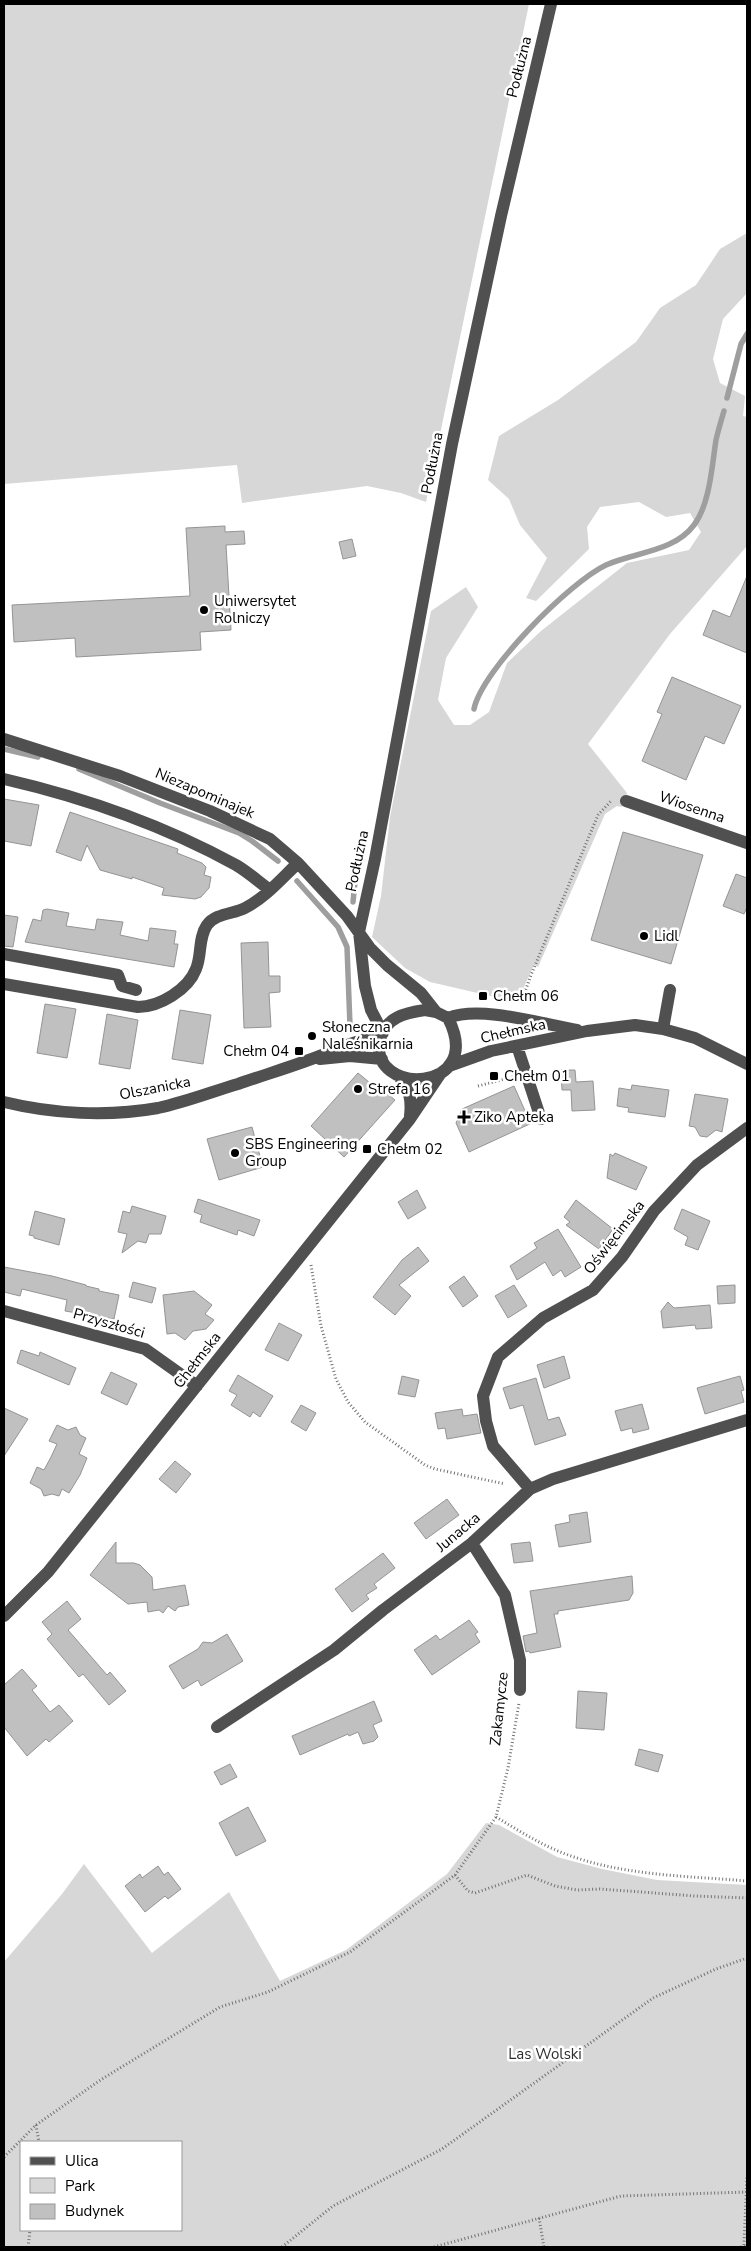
<svg xmlns="http://www.w3.org/2000/svg" width="751" height="2251" viewBox="0 0 751 2251" font-family="'Nunito Sans',sans-serif">
	<style>
		.green { fill: #d7d7d7; fill-rule: evenodd }
		.lines { fill: none; stroke-linecap: round; stroke-linejoin: round }
		.stream { stroke: #9e9e9e; stroke-width: 5.5 }
		.building { fill: #c0c0c0; stroke: #949494 }
		.path { stroke: #727272; stroke-width: 3; stroke-dasharray: 1 2.5; stroke-linecap: butt }
		.minor { stroke: #505050; stroke-width: 12 }
		.poi-dot { fill: #000; stroke: #fff; stroke-width: 2 }
		.labels { text-anchor: middle; stroke-width: 5; stroke-linejoin: round; paint-order: stroke }
		.street-label { font-size: 15px; fill: #000; stroke: #fff }
		.poi-label { font-size: 15px; fill: #000; stroke: #fff; text-anchor: start }
		.park-label { font-size: 15px; fill: #2e2e2e; stroke: #fff }
	</style>
	<rect width="100%" height="100%" fill="#fff"/>
	<!-- green -->
	<path class="green" d="M4 4H529L426 502 401 493 367 486 242 503 237 465 4 484Z
		M747 233V293L723 319 713 359 720 383 745 396 743 416 747 417V546L670 634 588 744 627 793 622 807 617 806 605 814 538 967 534 965 517 1002 430 982 405 968 372 937 381 896 390 817 431 611 466 587 478 607 446 658 438 700 454 725H470L489 712 507 663 541 631 627 563 689 550 701 532 690 513 666 517 639 502 600 507 587 527 589 549 536 601 526 598 547 558 520 525 509 499 488 480 499 436 558 400 636 342 660 308 696 285 720 249Z
		M486 1823 499 1825 557 1857 602 1869 657 1880 747 1885V2247H4V1962L62 1894 84 1864 152 1953 229 1892 280 1981 346 1950 447 1874ZM21 2142H181V2230H21Z"/>
	<g class="lines">
		<!-- stream -->
		<path class="stream" d="M727 398 741 344 747 334
			M474 709C482 670 570 582 606 565 635 552 674 552 694 525 710 504 712 465 716 440 718 431 721 421 724 411
			M4 749 38 757
			M79 769 160 803 239 833 252 841 278 861
			M297 881 338 927 347 947 350 1026
			M353 902 355 882"/>
	</g>
	<!-- building -->
	<path class="building" d="M225 526V532L244 531 245 544 226 545 231 630 200 632 201 650 76 657 75 638 14 642 12 605 190 596 186 528Z
		M352 539 356 556 343 559 339 542Z
		M747 576V653L703 635 713 610 730 617Z
		M672 677 741 706 724 744 705 736 686 780 642 761 662 714 657 712Z
		M4 799 39 805 31 846 4 841Z
		M70 812 178 849 177 853 202 863 206 867 204 875 211 877 209 888 201 897 195 899 162 895 164 888 132 877V879L100 870 87 845 81 861 56 852Z
		M623 832 703 855 671 964 591 940Z
		M736 874 747 878V907L744 914 723 906Z
		M47 909 69 913 66 926 95 930 97 919 123 922 120 935 148 941 150 928 176 931 174 944H178L174 967 25 942 33 919 41 921 43 910Z
		M4 915 18 917 13 947 4 946Z
		M268 942 269 976H280V992L269 993 271 1027 244 1028 241 943Z
		M45 1004 76 1009 67 1058 37 1053Z
		M180 1010 211 1015 203 1064 172 1059Z
		M107 1014 138 1020 130 1069 99 1064Z
		M561 1070H575L576 1082 593 1081 595 1110 572 1111 571 1090H562Z
		M358 1073 375 1087 377 1085 395 1100 344 1157 311 1126Z
		M632 1085 669 1090 665 1117 628 1112 629 1108 617 1106 619 1088 631 1090Z
		M514 1086 526 1113H521L532 1119 534 1122 469 1152 456 1123 462 1109Z
		M695 1094 728 1099 722 1132 716 1130 707 1137 700 1136 695 1127 689 1126Z
		M252 1127 263 1167 219 1180 207 1139Z
		M615 1153 647 1167 636 1190 607 1178 610 1154 613 1156Z
		M417 1190 426 1208 408 1219 398 1202Z
		M198 1199 260 1220 254 1236 238 1230 237 1235 200 1222 202 1215 194 1212Z
		M576 1200 613 1229 599 1249 566 1225 570 1222 564 1217Z
		M132 1206 166 1216 161 1234H149L146 1243 138 1241 122 1253 127 1234 118 1232 123 1211 130 1213Z
		M682 1209 710 1221 698 1250 685 1245 688 1237 674 1229Z
		M35 1211 65 1219 59 1245 34 1238V1236L29 1235Z
		M558 1229 581 1267 565 1277 561 1270 553 1276 545 1262 517 1280 510 1266 537 1248 534 1243Z
		M418 1247 429 1261 399 1285 411 1296 395 1315 373 1297 402 1260Z
		M4 1267 52 1276 86 1285V1286L99 1289V1291L119 1295 114 1319 65 1311 67 1300 22 1289 20 1296 4 1292Z
		M464 1276 478 1296 463 1307 449 1287Z
		M133 1282 156 1288 152 1303 129 1297Z
		M514 1285 527 1306 508 1318 495 1296Z
		M735 1285V1303L718 1304 717 1286Z
		M194 1291 212 1305 205 1314 214 1320 206 1329 193 1331 185 1340 175 1333 167 1334 163 1295Z
		M668 1302 674 1308 710 1305 712 1328 696 1329 695 1325 663 1328 661 1311Z
		M279 1323 302 1335 288 1361 265 1350Z
		M21 1350 39 1356 40 1352 76 1368 69 1385 17 1363Z
		M564 1356 570 1378 544 1388 537 1365Z
		M111 1372 137 1384 127 1405 101 1393Z
		M238 1375 273 1396 260 1417 253 1412 250 1417 231 1405 237 1395 229 1391Z
		M402 1376 419 1380 415 1397 398 1394Z
		M740 1376 744 1390 741 1391 744 1402 705 1414 697 1388Z
		M536 1378 548 1420 559 1417 566 1435 535 1445 523 1405 510 1409 503 1388Z
		M642 1404 649 1429 633 1433 632 1428 621 1431 615 1411Z
		M301 1405 316 1413 306 1431 291 1422Z
		M4 1408 28 1419 4 1456Z
		M462 1409 463 1416 477 1414 481 1433 447 1439 445 1428 438 1429 435 1413Z
		M57 1425 68 1430 76 1427 80 1435 86 1438 79 1454 87 1458 80 1475 69 1493 62 1489 59 1496 52 1494 44 1496 41 1489 30 1483 37 1467 44 1470 51 1457 57 1444 49 1441Z
		M175 1461 191 1474 176 1493 159 1479Z
		M447 1499 459 1515 426 1539 414 1523Z
		M587 1512 591 1542 559 1547 555 1525 570 1522 569 1515Z
		M116 1542V1563H134L140 1565 152 1577 153 1590 185 1585 189 1605 178 1607 175 1611 168 1606 163 1613 159 1610 148 1612 147 1602 128 1604 90 1575Z
		M530 1542 533 1561 514 1563 511 1544Z
		M383 1553 395 1568 374 1584 377 1588 366 1595 369 1599 352 1612 335 1589Z
		M632 1576 633 1593 629 1600 558 1611V1614H554L561 1647 530 1653 529 1651 526 1652 523 1636 537 1633 530 1591Z
		M67 1601 81 1619 68 1630 107 1675 110 1672 126 1691 109 1705 83 1674 79 1677 47 1639 52 1634 42 1622Z
		M469 1620 478 1632 475 1634 480 1642 432 1675 414 1650 436 1635 440 1640Z
		M227 1634 243 1661 201 1686 198 1680 183 1689 169 1666 198 1649 203 1642 212 1643Z
		M22 1669 37 1686 32 1690 50 1712 59 1705 73 1721 49 1742 46 1739 27 1756 4 1727V1685Z
		M578 1691 607 1693 604 1730 576 1728Z
		M374 1701 382 1721 373 1725 378 1737 374 1741 363 1744 358 1732 349 1736 348 1734 300 1755 292 1736Z
		M639 1749 663 1755 658 1772 635 1765Z
		M230 1764 237 1777 221 1785 214 1772Z
		M248 1807 266 1841 236 1856 219 1823Z
		M158 1866 164 1875 168 1872 181 1889 168 1899 165 1896 145 1912 125 1886 140 1874 142 1878Z"/>
	<g class="lines">
		<!-- path -->
		<path class="path" d="M521 1003 531 975 598 815 612 800
			M478 1086 513 1077
			M311 1265 321 1326 336 1379 348 1402 365 1422 425 1465 435 1469 505 1484
			M496 1817C521 1832 546 1848 574 1857 629 1876 690 1876 747 1881
			M455 1875 468 1891 475 1893 527 1875 555 1886 577 1890 600 1889 695 1896 747 1898
			M36 2125 39 2142
			M4 2157 36 2125 102 2079 220 2007 268 1992 350 1952 455 1875 496 1817 508 1768 519 1703
			M539 2218 544 2247
			M28 2247 30 2230
			M282 2247 333 2206 442 2149 653 1998 716 1969 747 1958
			M434 2247 621 2196 747 2192
			M741 2247 744 2245 747 2175"/>
		<!-- minor -->
		<path class="minor" d="M4 739 120 776 210 811 270 839 298 863 347 916 370 948 387 965 421 993 436 1012
			M4 779C82 797 165 826 236 865 248 872 259 882 270 890
			M626 801 747 843
			M4 954 118 975 122 986 136 990
			M4 984 138 1007C159 1007 188 990 196 969 202 955 198 938 207 925 216 913 234 914 245 908 265 898 282 878 298 863
			M425 1010 436 1012 448 1018C487 1094 367 1097 380 1039 386 1017 405 1013 425 1010Z
			M448 1018C480 1005 542 1024 577 1030
			M663 1029 670 990
			M383 1033 371 1010 365 986 359 932 375 859 452 444 501 216 551 4
			M517 1046 541 1119
			M320 1059 350 1056 382 1059
			M449 1066 491 1051 587 1031 635 1025 663 1029 695 1038 747 1064
			M398 1075C409 1089 412 1097 410 1116
			M4 1102C53 1114 108 1117 158 1108 186 1102 211 1092 238 1084 261 1076 284 1069 306 1061 333 1052 353 1040 381 1036
			M4 1311 145 1349 197 1386
			M530 1489 493 1446 486 1421 483 1396 498 1357 543 1318 593 1290 622 1257 654 1211 697 1165 747 1128
			M472 1543 505 1595 520 1660V1690
			M4 1616 48 1572 410 1119 441 1073
			M217 1727 334 1650 383 1610 472 1543 530 1489 553 1479 747 1420"/>
	</g>
	<!-- markers -->
	<g class="poi-dot">
		<circle cx="204" cy="610" r="5"/>
		<circle cx="644" cy="936" r="5"/>
		<rect x="478" y="991" width="10" height="10" rx="2.5"/>
		<circle cx="312" cy="1036" r="5"/>
		<rect x="294" y="1046" width="10" height="10" rx="2.5"/>
		<rect x="489" y="1071" width="10" height="10" rx="2.5"/>
		<circle cx="358" cy="1089" r="5"/>
		<path d="M461.5 1109.5h5v5h5v5h-5v5h-5v-5h-5v-5h5z"/>
		<rect x="362" y="1144" width="10" height="10" rx="2.5"/>
		<circle cx="235" cy="1153" r="5"/>
	</g>
	<g class="labels">
		<!-- street labels -->
		<g class="street-label">
			<text transform="translate(519 67) rotate(-76)" y="5">Podłużna</text>
			<text transform="translate(432 463) rotate(-79)" y="5">Podłużna</text>
			<text transform="translate(205 793) rotate(23)" y="5">Niezapominajek</text>
			<text transform="translate(692 807) rotate(19)" y="5">Wiosenna</text>
			<text transform="translate(357 861) rotate(-78)" y="5">Podłużna</text>
			<text transform="translate(513 1031) rotate(-13)" y="5">Chełmska</text>
			<text transform="translate(155 1088) rotate(-11)" y="5">Olszanicka</text>
			<text transform="translate(614 1237) rotate(-52)" y="5">Oświęcimska</text>
			<text transform="translate(109 1323) rotate(16)" y="5">Przyszłości</text>
			<text transform="translate(197 1360) rotate(-52)" y="5">Chełmska</text>
			<text transform="translate(458 1532) rotate(-40)" y="5">Junacka</text>
			<text transform="translate(499 1709) rotate(-84)" y="5">Zakamycze</text>
		</g>
		<!-- poi labels -->
		<g class="poi-label">
			<text x="214" y="606">Uniwersytet<tspan x="214" dy="17">Rolniczy</tspan></text>
			<text x="654" y="941">Lidl</text>
			<text x="493" y="1001">Chełm 06</text>
			<text x="322" y="1032">Słoneczna<tspan x="322" dy="17">Naleśnikarnia</tspan></text>
			<text x="289" y="1056" text-anchor="end">Chełm 04</text>
			<text x="504" y="1081">Chełm 01</text>
			<text x="368" y="1094">Strefa 16</text>
			<text x="474" y="1122">Ziko Apteka</text>
			<text x="245" y="1149">SBS Engineering<tspan x="245" dy="17">Group</tspan></text>
			<text x="377" y="1154">Chełm 02</text>
		</g>
		<!-- park labels -->
		<g class="park-label">
			<text x="545" y="2059">Las Wolski</text>
		</g>
	</g>
	<!-- border -->
	<rect width="751" height="2251" fill="none" stroke="#000000" stroke-width="10"/>
	<!-- legend -->
	<rect x="20" y="2141" width="162" height="90" fill="#ffffff" stroke="#999999"/>
	<rect x="30" y="2157" width="25" height="8" fill="#505050" stroke="#999999"/>
	<text x="65" y="2166" font-size="15" fill="#000000">Ulica</text>
	<rect x="30" y="2178" width="25" height="15" fill="#d7d7d7" stroke="#999999"/>
	<text x="65" y="2191" font-size="15" fill="#000000">Park</text>
	<rect x="30" y="2204" width="25" height="15" fill="#c0c0c0" stroke="#999999"/>
	<text x="65" y="2216" font-size="15" fill="#000000">Budynek</text>
</svg>
